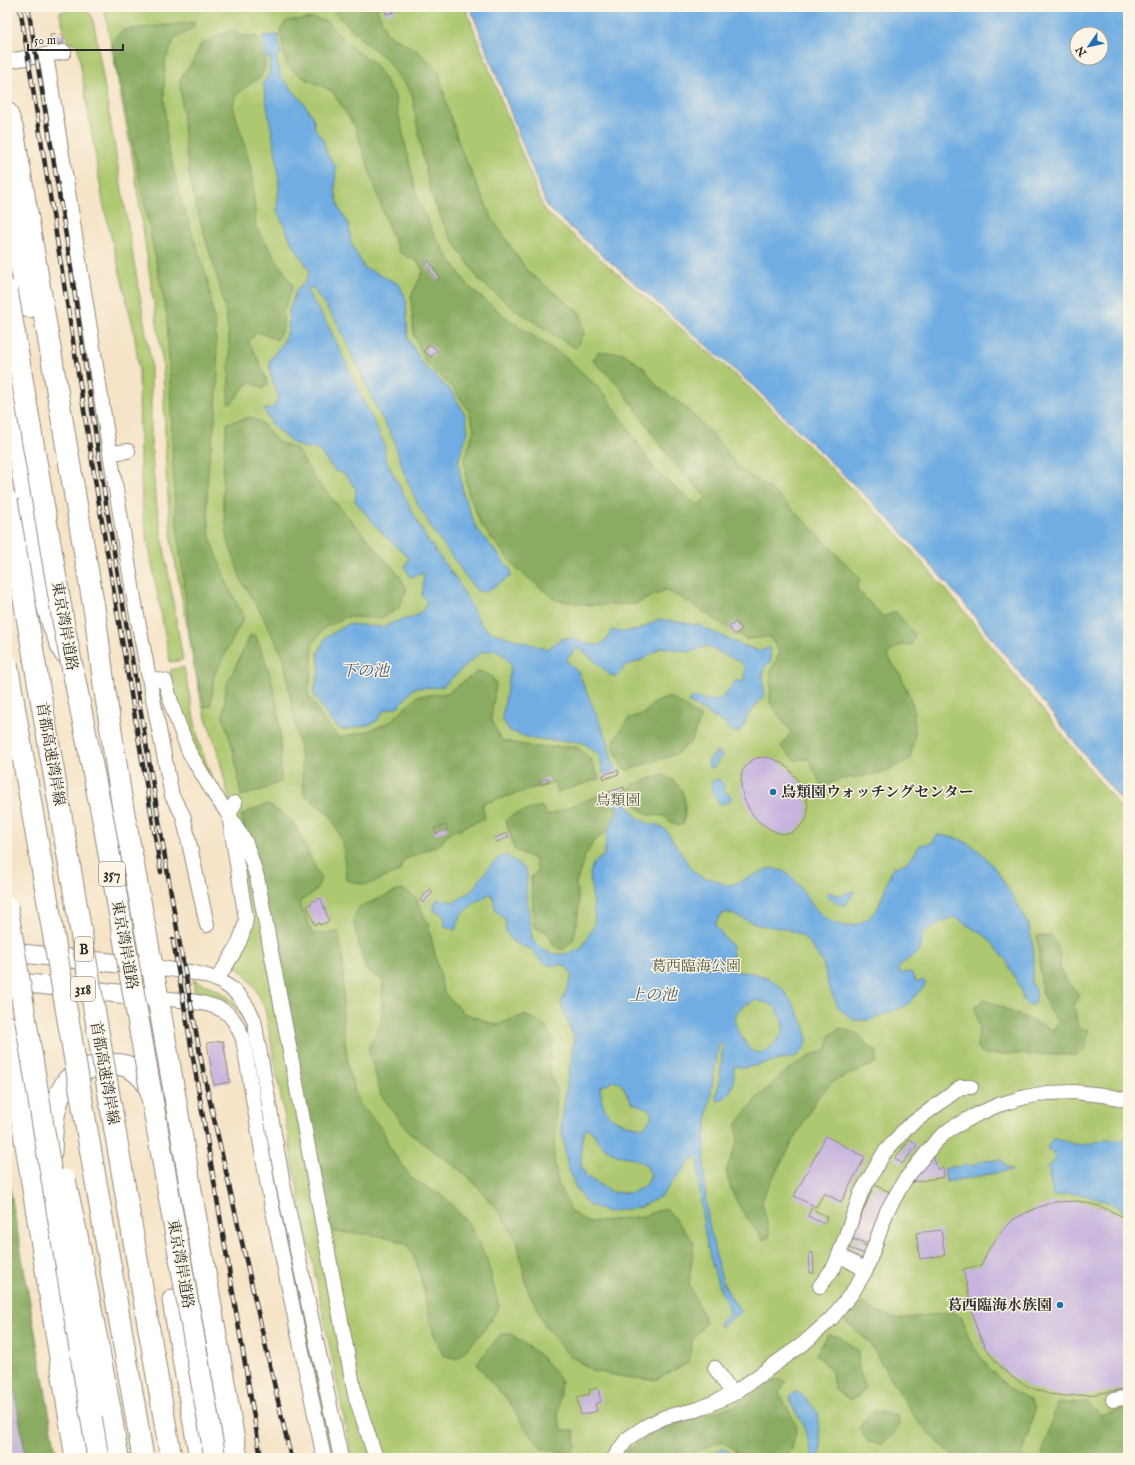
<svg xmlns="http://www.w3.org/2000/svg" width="1135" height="1465" viewBox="0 0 1135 1465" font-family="'IM FELL English','Noto Serif JP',serif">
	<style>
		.industrial { fill: #cbbfd5 }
		.green { fill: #adc86f; stroke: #6c7a4d }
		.forest { fill: #8aac62; stroke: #5a6c46 }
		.water { fill: #71ade2; stroke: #4e6c86; fill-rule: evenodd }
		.building { fill: #c6b4de }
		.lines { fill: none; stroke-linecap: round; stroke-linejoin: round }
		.minor-casing { stroke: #90887a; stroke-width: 16 }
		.major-casing { stroke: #90887a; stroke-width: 20 }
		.highway-casing { stroke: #90887a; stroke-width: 23 }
		.minor { stroke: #fff; stroke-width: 14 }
		.major { stroke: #fff; stroke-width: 18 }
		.highway { stroke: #fff; stroke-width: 21 }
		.rail-casing { stroke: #2b2b2b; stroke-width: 4.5 }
		.rail { stroke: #fcf5e5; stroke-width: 3; stroke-dasharray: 9; stroke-linecap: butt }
		.highway-bridge-casing { stroke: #90887a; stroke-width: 23; stroke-linecap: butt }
		.highway-bridge { stroke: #fff; stroke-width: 21 }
		.poi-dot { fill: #1f6fb2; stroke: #fcf5e5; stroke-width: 1.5 }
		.labels { text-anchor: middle; stroke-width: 3; stroke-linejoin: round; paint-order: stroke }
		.shield { fill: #fcf5e5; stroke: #6a6863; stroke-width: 1 }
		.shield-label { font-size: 14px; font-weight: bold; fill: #2b2b2b }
		.street-label { font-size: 15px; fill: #2b2b2b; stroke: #fcf5e5 }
		.poi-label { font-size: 15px; font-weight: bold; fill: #2b2b2b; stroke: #fcf5e5; text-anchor: start }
		.park-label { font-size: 15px; fill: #525a3f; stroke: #fcf5e5 }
		.water-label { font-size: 16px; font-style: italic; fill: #44586b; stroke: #fcf5e5 }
	</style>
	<rect width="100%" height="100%" fill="#fcf5e5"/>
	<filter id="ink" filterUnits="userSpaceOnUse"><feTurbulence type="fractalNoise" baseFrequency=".025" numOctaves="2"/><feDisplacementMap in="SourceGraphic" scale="8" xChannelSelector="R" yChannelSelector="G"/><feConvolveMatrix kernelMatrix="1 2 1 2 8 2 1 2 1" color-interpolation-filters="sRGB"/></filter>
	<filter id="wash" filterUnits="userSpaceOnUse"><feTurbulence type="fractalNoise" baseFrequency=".012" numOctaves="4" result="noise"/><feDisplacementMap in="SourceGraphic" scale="16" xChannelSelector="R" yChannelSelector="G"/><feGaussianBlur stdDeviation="0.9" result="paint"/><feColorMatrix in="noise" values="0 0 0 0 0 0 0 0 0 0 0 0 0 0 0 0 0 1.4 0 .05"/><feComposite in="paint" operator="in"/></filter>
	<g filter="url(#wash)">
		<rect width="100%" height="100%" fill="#f5e4c8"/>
		<!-- industrial -->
		<path class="industrial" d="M7 1254 43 1458H7Z"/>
		<!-- green -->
		<path class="green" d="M103 7H465L544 210 750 388 894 530 959 605 1128 817V1458H352L294 1170 265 1009C257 991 249 974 231 964L244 945 233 815 218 753 202 706 172 545 166 472 163 365 133 161 105 12Z
			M85 8 92 16 94 24 151 362V439L155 495 183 660 170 662 143 516 140 465 139 371 134 331 103 203 77 43H68L59 12Z
			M184 667 199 743 216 790 202 769 178 712 170 670Z
			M193 980C220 989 233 996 247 1022L275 1181 273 1182 245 1023C233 998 221 996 195 993Z
			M274 1190H277L333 1458H331Z"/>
		<!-- forest -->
		<path class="forest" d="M327 7H375L377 8 386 33 418 51 439 72 447 106 461 149 493 220 527 271 581 314 584 335 575 348 517 311 480 281 448 233 431 195 421 148 412 94 385 58 361 39 334 12Z
			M314 18 327 22 352 48 372 61 394 93 418 201 436 238 468 286 508 319 568 359 604 393 658 474 697 505 707 498 672 461 618 384 593 361 598 352 623 353 644 368 658 387 686 408 716 438 739 469 771 489 809 525 860 578 857 590 884 617 895 611 915 635 911 645H900L887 655 900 674 913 705 915 734 910 759 882 773 841 779 822 787 809 759 795 760 781 747 791 732 770 703 771 670 780 653 770 637 746 639 683 599 665 590 636 604 590 605 556 600 517 569 481 525 468 491 464 462 474 429 469 411 452 387 425 361 414 335 411 296 423 272 418 262 399 252 388 226 355 127 332 91 304 78 286 65 280 30 286 21Z
			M195 22 194 27 174 40 165 62 164 92 167 142 181 200 208 281 215 326 218 369 216 413 208 469 207 501 210 537 228 586 244 617 214 676 211 706 205 707 193 662 175 508 167 316 112 42 122 30Z
			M231 30 242 36H257L266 65 261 76 236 95 233 106 252 172 256 227 293 286 284 310 283 328 277 340 258 332 248 341 257 357 268 384 262 389 252 382 244 387 232 403H228C229 376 231 347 227 321 220 275 201 233 192 188 184 153 183 115 180 79L193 61 201 44Z
			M251 417 262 423 277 441 297 450 314 478 399 575 407 589 398 609 381 618 346 617 324 628 313 643 311 674 308 694 324 721 339 738 368 731 390 722 403 709 418 696 447 693 479 671 491 676 496 684 491 719 501 740 534 747H577L591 760 599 779 557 792 554 782 482 804 485 818 448 834 442 843 404 860 399 872 366 885 346 880 343 844 331 816 304 794 301 757 284 659 260 611 242 582 228 541 223 503V469L227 423Z
			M255 635C264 656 272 677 276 700 281 726 281 754 281 781L265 789 241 796 234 753 223 717 226 686 250 636Z
			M670 697 701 717 691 742 676 754 627 770 622 768 612 743 629 718 643 714 654 703Z
			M662 775C685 783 688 802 683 824L677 826 664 816 649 815 637 807 629 791 632 785Z
			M600 795 616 800 621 814 613 827 594 841 585 856 576 884 579 903 577 923 573 940 563 950 555 947 547 932 534 927 531 877 538 870 534 859 514 849 506 821 512 815 542 806 547 816Z
			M267 804 293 821 321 879 315 892 299 902 313 934 338 932 343 958V1024L349 1072 359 1103 382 1129 390 1148 412 1179 446 1198 470 1225 487 1260 499 1307 482 1333 457 1359 443 1355C439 1346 434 1336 432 1327 426 1308 420 1254 405 1244 391 1234 351 1233 333 1232L324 1201 241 815Z
			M402 889 416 898 428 924 444 993 464 1013 496 1025 524 1015 543 1023 554 1041 548 1065 557 1091 554 1159 558 1183 571 1211 587 1222 612 1220 643 1216 666 1208 694 1242 689 1284 706 1322 693 1339 688 1363 655 1380 624 1377 593 1371 566 1353 544 1324 527 1287 517 1241 500 1213 468 1176 411 1134 381 1095 368 1049 381 1023 383 980 366 970 353 921 359 907Z
			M1037 936H1052L1060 952V968L1065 980 1079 994 1074 1005 1078 1028 1089 1030 1085 1049 1076 1055 983 1054 977 1047 979 1027 975 1008 983 999 1053 1030 1058 1022 1049 1010 1042 993Z
			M841 1028 860 1035 866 1044 877 1051 876 1063 832 1082 816 1100 767 1188 762 1202 770 1236 763 1240 742 1211 731 1190 726 1171 738 1140 736 1125 757 1098 786 1071 813 1054 826 1051 830 1035Z
			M7 1171 57 1458H26L7 1345Z
			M862 1302 876 1312 899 1319 953 1312 962 1318 970 1341 988 1367 1007 1386 1031 1401 1035 1408 1022 1458H960L945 1449 918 1422 868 1341 843 1319Z
			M501 1334H511L540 1355 561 1380 558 1419 563 1430H574L576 1444 568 1458 556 1450 542 1449 525 1428 508 1400 488 1379 477 1363Z
			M828 1335 838 1336 859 1351 858 1365 865 1388 859 1396 850 1400 834 1389 832 1371 816 1354Z
			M772 1378 786 1382 779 1392 797 1427 792 1449 780 1458H737L735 1450 721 1441 692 1453 690 1458H627V1451L643 1439 662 1429 702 1415 734 1406Z
			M1088 1402 1100 1416 1128 1408V1458H1041L1057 1404Z
			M876 1411 896 1415 900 1425 892 1436 881 1444 868 1442 859 1428 866 1417Z"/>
		<!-- water -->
		<path class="water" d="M470 7H1128V809L963 602 897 527 752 385 547 207ZM1077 34H1101V58H1077Z
			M278 35 281 55 276 56 281 77 303 102 313 117 315 129 323 139 327 154 336 167 335 190 339 208 349 225 351 243 364 268C377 272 386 279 399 284L406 299 408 339 422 363 451 391 465 414 468 431 458 462 463 494 476 528 510 569 511 576 485 592 476 590 434 532 419 507 404 473 393 438 377 409 338 324 312 287 306 289 330 329 385 446V458L426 538 457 580 482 626 491 632 547 649 563 638 574 639 597 646 607 640 611 630 621 632 638 630 659 619 698 625 741 645 760 651 769 648 771 662 765 666 763 674 764 695 747 717 743 728 738 732 731 731 726 724 688 702 692 697 713 701 722 698 736 680 741 682 744 680 745 667 740 662 706 646 689 652 662 647 642 660 625 666 616 677 610 675 586 653 577 648 566 660 578 672 610 746 608 747 616 771 604 775 598 752H596L582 742 533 739 510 731 502 719 511 665 505 656 496 650 481 652 442 687 414 688 399 706 383 711 377 721 368 725 342 730 329 719 313 693 320 670 318 653 326 637 348 624 383 627 402 619 413 618 424 609 427 601 422 596 424 573 410 577 405 567 409 558 382 533 355 501 356 489 345 474 335 471 317 448H304L291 442 273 426 264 409 272 408C283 397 275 389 271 376 270 371 270 365 270 360L283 343 288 331 289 311 296 291 305 282 310 271 292 243 277 210 279 185 277 161 263 83 269 74 271 57 266 58 262 36Z
			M716 752 720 753 722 756 717 762 716 765 711 769 708 766 709 760Z
			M718 779C724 781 723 787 725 792L730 795 732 798C729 803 726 804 720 804 715 799 712 790 711 783L713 781Z
			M623 792 627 804 637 817 649 824 657 825 666 830 693 871 703 878 713 879 727 885 734 884 770 868 784 871 795 880 812 905 826 919 843 926 856 925 869 918 878 908 893 867C906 866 914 856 920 845L932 843 937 835C945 836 954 837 961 840 985 849 999 875 1012 895 1018 905 1025 916 1029 928 1034 945 1036 964 1031 982L1037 993 1035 1004 1029 1006 1023 1000 1021 989 1006 960 987 937 954 917 941 922 922 934 919 951 898 967 901 974 907 972 912 973 914 979 918 982 923 980 926 984 908 1004 898 1009 869 1020H853L838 1007 828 985 823 963 810 944 801 935 788 929 758 925 727 912 720 915 715 925 732 947 733 956 730 962 733 971C740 972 746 972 752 973 757 974 773 980 777 984 788 993 808 1026 807 1040 806 1047 802 1051 797 1056L744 1068 734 1066C734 1082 734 1095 718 1101L716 1096 719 1084 723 1045 721 1043 719 1045C706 1116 696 1179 715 1251 718 1265 721 1279 728 1292 731 1299 737 1305 741 1312L720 1327 719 1323 729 1314 730 1311C706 1264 700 1211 698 1159L693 1158 661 1196 641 1207 608 1212 588 1205 575 1186 567 1164 561 1124 574 1038 561 1004 572 976 567 967 560 964 552 966 542 962 532 950 513 942 506 932 505 919 496 911 493 897 490 893 482 899 475 902 468 909 462 913 455 930 445 926 444 915 433 910 437 899 454 902C460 898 466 895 471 891 482 880 490 859 506 855L523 867 527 874 526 893 532 939 542 949 553 954H564L581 949 595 923 590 873 593 864 604 855 608 830 618 812 612 795ZM756 1000C778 1005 779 1010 784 1030 777 1042 763 1062 748 1048 746 1045 746 1043 744 1040 738 1031 731 1022 738 1011 742 1005 750 1003 756 1000ZM615 1080 623 1086 631 1102 651 1110 652 1117 643 1128C632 1126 615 1123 608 1114 602 1107 601 1095 600 1087L608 1084ZM587 1128 595 1135 597 1140 605 1148 617 1155 633 1158 646 1165 651 1175 648 1182 642 1188 630 1193 611 1192 586 1176 581 1165V1146L584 1132Z
			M853 891 855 892 845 905 837 904 826 894 829 892 837 895H842Z
			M1053 1138 1079 1145 1090 1144 1106 1139 1128 1141V1213C1113 1203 1096 1196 1078 1194 1070 1193 1061 1195 1053 1196L1048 1167 1055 1159 1053 1152 1047 1148Z
			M1002 1160 1006 1167 1012 1170 946 1182 944 1169 955 1166 960 1168 965 1164 970 1167 975 1165 979 1161Z
			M797 1392 805 1397 817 1412 821 1446 819 1458H810L812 1454 803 1424 791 1404 790 1397 792 1393Z
			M722 1449 728 1451 729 1457 705 1458 711 1454Z"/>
		<g id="blocks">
			<!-- building -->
			<path class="building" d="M385 7H394V12L386 14Z
				M63 34 64 43 51 45 50 35Z
				M429 261 440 278 436 281 426 263Z
				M429 344 437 350 431 357 424 351Z
				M736 622 742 629 735 635 729 627Z
				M763 757 771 758 780 762 789 769 803 787 808 805 807 818 798 829 793 832 786 834 778 833 768 828 758 821 750 811 744 799 741 788 742 772 748 763 756 758Z
				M618 770 619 774 604 779 603 775Z
				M548 778 549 782 540 785 539 781Z
				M624 787 625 791 610 796 609 792Z
				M446 825 447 830 436 834 434 829Z
				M507 833 509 837 496 842 495 838Z
				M430 889 433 892 423 903 420 900Z
				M321 898 329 921 320 925 319 923 315 925 307 906 311 904V902Z
				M223 1041 230 1082 214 1085 207 1043Z
				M826 1136 865 1157 841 1202 824 1193 816 1207 794 1196Z
				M910 1139 917 1145 902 1164 895 1158Z
				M932 1151 937 1169 943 1168 944 1177 907 1183Z
				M874 1185 890 1192 868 1244 852 1238Z
				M1078 1201 1099 1206 1124 1217 1128 1221V1373L1126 1375 1128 1388 1096 1394 1066 1396 1049 1394 1031 1388 1012 1377 997 1363 985 1348 976 1327 963 1269 981 1265 990 1247 1001 1232 1014 1219 1034 1209 1053 1202Z
				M811 1208 827 1217 824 1224 808 1216Z
				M941 1230 945 1255 920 1259 916 1233Z
				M852 1240 868 1247 865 1254 849 1248Z
				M809 1253H813L814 1273H810Z
				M598 1388 601 1402 595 1404 597 1411 581 1415 577 1397 590 1394 589 1390Z"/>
		</g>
	</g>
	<g filter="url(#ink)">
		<use href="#blocks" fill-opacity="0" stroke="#90887a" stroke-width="1"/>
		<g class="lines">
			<!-- minor casing -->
			<g class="minor-casing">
				<path id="minor" d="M46 55 110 453
					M7 61 64 52
					M128 451 110 453 136 610 149 678 165 681 174 712 189 752 214 794 229 815 246 843 257 877 355 1395 376 1458
					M149 678 172 796 183 815 207 925
					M153 967C197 973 234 973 254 1020L283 1184 341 1458
					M217 979C230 959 242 943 246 919L229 815 235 803
					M158 998C178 1000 214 1001 228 1014 236 1021 239 1030 243 1039L268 1187 324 1458
					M839 1255 866 1270
					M820 1286 834 1267 839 1255 861 1193 884 1153 906 1128 961 1087H971
					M715 1368 733 1394
					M1113 1400 1128 1397
					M614 1458 627 1439 646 1426 665 1417 699 1409 733 1394 803 1344 831 1319 852 1293 866 1270 887 1211 904 1181 936 1141 950 1129 974 1116 998 1105 1026 1097 1047 1093 1074 1092 1103 1095 1128 1100"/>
			</g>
			<!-- major casing -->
			<g class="major-casing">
				<path id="major" d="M7 952 153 967
					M7 981 158 998"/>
			</g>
			<!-- highway casing -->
			<g class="highway-casing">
				<path id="highway" d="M7 113 13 130 95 614 104 685 122 803 158 998 237 1458
					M7 198 29 307
					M7 387 44 595 53 625 64 652
					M7 1026 76 1458
					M51 1152C52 1128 53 1103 66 1083 75 1068 110 1061 126 1066 139 1071 148 1083 153 1095
					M48 1289 54 1259 56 1230
					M173 1300 200 1458
					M161 1399 171 1458
					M134 1404 143 1458
					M110 1409 118 1458"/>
			</g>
			<!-- minor -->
			<use href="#minor" class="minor"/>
			<!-- major -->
			<use href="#major" class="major"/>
			<!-- highway -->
			<use href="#highway" class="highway"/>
			<!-- rail casing -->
			<g class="rail-casing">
				<path id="rail" d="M20 7 98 498 161 872
					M28 7 66 236 105 497 177 929 204 1075 291 1458
					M173 940 261 1458"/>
			</g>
			<!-- rail -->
			<use href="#rail" class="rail"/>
			<!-- highway-bridge casing -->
			<g class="highway-bridge-casing">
				<path id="highway-bridge" d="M7 290 64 626 104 825 215 1458
					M7 500 161 1399
					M7 664 134 1404
					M7 907 98 1458
					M65 1180 77 1235 110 1409"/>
			</g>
			<!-- highway-bridge -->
			<use href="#highway-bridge" class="highway-bridge"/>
		</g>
	</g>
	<!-- markers -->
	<g class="poi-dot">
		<circle cx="773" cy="792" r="4"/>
		<circle cx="1060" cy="1305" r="4"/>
	</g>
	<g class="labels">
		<!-- shield labels -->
		<g class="shield">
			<rect x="99" y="862" width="26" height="24" rx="3"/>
			<rect x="75" y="937" width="18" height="24" rx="3"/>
			<rect x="71" y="977" width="24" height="24" rx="3"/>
		</g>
		<g class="shield-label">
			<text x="112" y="879">357</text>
			<text x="84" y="954">B</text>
			<text x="83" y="994">318</text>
		</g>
		<!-- street labels -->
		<g class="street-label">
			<text transform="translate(65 626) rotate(80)" y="5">東京湾岸道路</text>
			<text transform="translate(51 754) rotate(80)" y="5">首都高速湾岸線</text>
			<text transform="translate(125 945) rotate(80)" y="5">東京湾岸道路</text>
			<text transform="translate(105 1073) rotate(80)" y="5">首都高速湾岸線</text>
			<text transform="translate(181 1264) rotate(80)" y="5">東京湾岸道路</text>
		</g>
		<!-- poi labels -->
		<g class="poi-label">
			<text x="781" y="797">鳥類園ウォッチングセンター</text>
			<text x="1052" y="1310" text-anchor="end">葛西臨海水族園</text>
		</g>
		<!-- park labels -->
		<g class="park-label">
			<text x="618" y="805">鳥類園</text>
			<text x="696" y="971">葛西臨海公園</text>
		</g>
		<!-- water labels -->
		<g class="water-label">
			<text x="365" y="676">下の池</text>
			<text x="653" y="1000">上の池</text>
		</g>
	</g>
	<!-- margin -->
	<rect width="1135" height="1465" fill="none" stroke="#fcf5e5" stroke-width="24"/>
	<!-- north arrow -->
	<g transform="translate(1089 46) rotate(236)"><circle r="19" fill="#fcf5e5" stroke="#a8a49b"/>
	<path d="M0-3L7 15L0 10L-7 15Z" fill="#1f6fb2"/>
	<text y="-6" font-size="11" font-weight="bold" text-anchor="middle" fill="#2b2b2b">N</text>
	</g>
	<!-- scale -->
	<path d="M28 44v6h95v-6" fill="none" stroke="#2b2b2b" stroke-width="2"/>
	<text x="34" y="44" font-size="12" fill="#2b2b2b" stroke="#fcf5e5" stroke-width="3" paint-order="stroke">50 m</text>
</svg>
